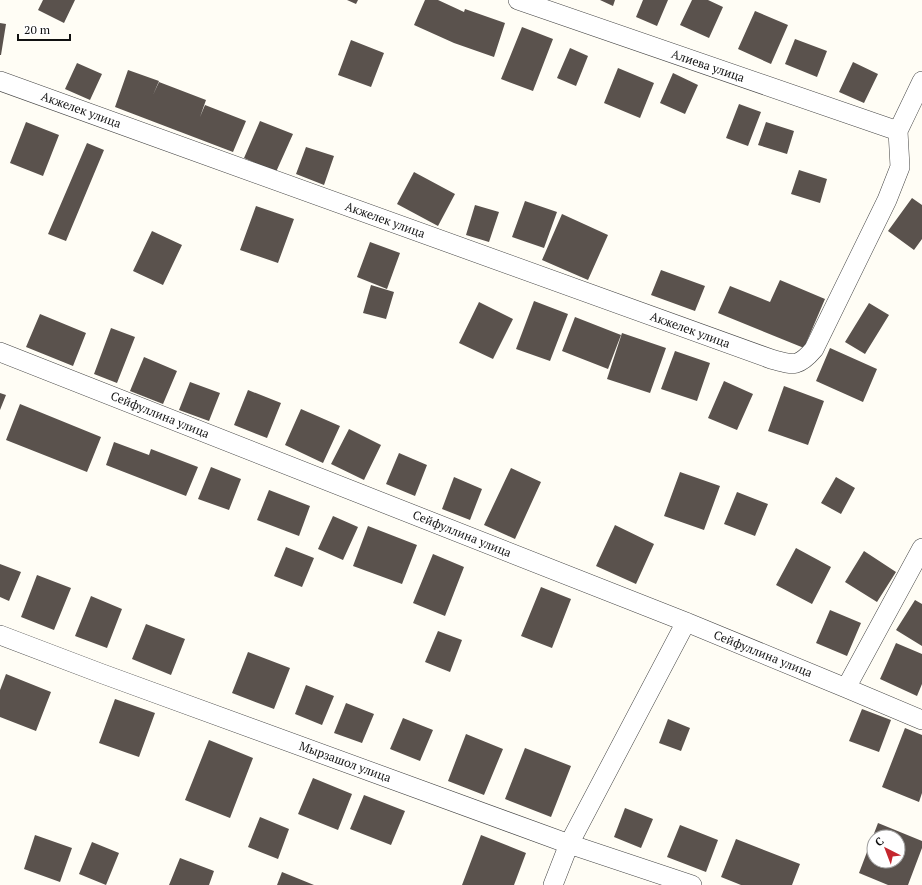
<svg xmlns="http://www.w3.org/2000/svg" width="922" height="885" viewBox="0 0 922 885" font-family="'PT Serif',serif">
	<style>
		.building { fill: #5a524d; fill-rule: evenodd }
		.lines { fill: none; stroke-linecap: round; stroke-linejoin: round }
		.minor-casing { stroke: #444; stroke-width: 20 }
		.minor { stroke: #fff; stroke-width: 19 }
		.labels { text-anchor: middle; stroke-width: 4; stroke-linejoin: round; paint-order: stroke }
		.street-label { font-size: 12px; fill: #111; stroke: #fff }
	</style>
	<rect width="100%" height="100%" fill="#fffdf5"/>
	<!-- building -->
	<path class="building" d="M43 0H75L64 23 38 10Z
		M347 0H358L356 4Z
		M425 0H438L464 12 465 9 505 23 494 57 454 43 414 25Z
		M600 0H615L613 6Z
		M643 0H668L657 26 636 17Z
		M692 0H708L723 7 709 38 680 25Z
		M755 11 788 25 771 64 738 49Z
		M0 23 6 24 1 55H0Z
		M522 27 553 39 533 91 501 79Z
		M795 39 827 51 817 77 785 64Z
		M351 40 384 53 371 87 338 75Z
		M570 48 588 56 576 86 557 78Z
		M853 62 878 74 864 103 839 92Z
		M77 63 102 74 90 100 65 89Z
		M618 68 654 83 640 118 604 103Z
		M128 70 159 81 153 95 159 82 206 100 200 117 205 105 246 121 233 152 115 107Z
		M673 73 698 85 685 114 660 103Z
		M739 104 761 112 748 146 726 138Z
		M260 121 293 134 276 172 244 158Z
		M26 122 59 135 43 176 10 163Z
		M766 122 794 131 787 154 758 145Z
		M87 143 104 150 66 241 48 234Z
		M306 147 334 156 324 185 296 174Z
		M799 170 827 179 820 203 791 194Z
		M414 172 455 194 438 226 397 204Z
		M912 198 922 205V239L914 250 888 231Z
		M525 201 557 212 544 248 512 237Z
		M475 205 499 212 489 242 466 235Z
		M256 206 294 219 278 263 240 250Z
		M562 214 608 235 588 280 542 260Z
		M152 231 182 245 163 285 133 271Z
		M370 242 400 253 387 289 357 277Z
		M661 270 705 286 695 311 651 295Z
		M780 280 825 299 804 348 718 313 730 286 770 302Z
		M371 285 394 292 386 319 363 313Z
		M534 301 568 314 550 361 516 349Z
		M479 302 513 319 493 359 459 343Z
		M869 303 889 315 865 354 845 342Z
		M40 314 86 333 73 366 26 347Z
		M575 317 621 335 608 369 562 351Z
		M111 328 135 337 117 383 94 374Z
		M622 333 666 348 650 393 607 379Z
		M830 348 877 369 863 402 816 381Z
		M675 351 710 363 697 401 661 389Z
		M144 357 177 371 163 404 130 391Z
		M724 381 753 394 737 430 708 418Z
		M190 382 220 393 209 421 179 410Z
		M784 386 824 401 808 445 768 431Z
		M248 390 281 403 267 438 234 425Z
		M0 393 6 395 0 410Z
		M20 404 101 437 87 472 6 440Z
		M301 409 340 426 323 463 285 445Z
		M349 429 381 445 364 480 331 464Z
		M114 442 149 455 151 449 198 467 186 496 106 465Z
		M399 453 427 465 415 496 386 484Z
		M211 467 241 479 229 510 198 499Z
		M511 468 541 482 515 539 484 525Z
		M680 472 720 486 704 530 664 516Z
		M454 477 482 489 470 520 442 509Z
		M836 477 855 488 841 514 821 503Z
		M269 490 310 506 299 536 257 520Z
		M737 492 768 504 755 536 724 524Z
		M333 516 358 527 343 560 318 549Z
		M615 525 654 544 636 584 596 566Z
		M368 526 417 545 402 584 353 566Z
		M286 547 314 558 302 587 274 576Z
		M796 548 831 567 812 604 776 585Z
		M864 551 896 572 877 602 845 582Z
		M433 554 464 567 445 616 413 603Z
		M0 564 21 572 9 601 0 597Z
		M37 575 71 588 54 630 21 617Z
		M541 587 571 599 552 648 521 636Z
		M91 596 122 609 107 648 75 636Z
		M915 600 922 604V646L896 630Z
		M830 610 861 623 847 656 816 643Z
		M146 624 185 639 171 675 132 659Z
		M438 631 462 640 450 672 425 662Z
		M896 643 922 654V684L917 696 880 679Z
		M248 652 290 668 274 709 232 693Z
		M6 674 51 692 36 731 0 717V690Z
		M306 685 334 696 322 725 295 714Z
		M115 699 155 713 139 757 99 743Z
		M346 703 374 714 362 743 334 733Z
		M862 709 891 720 879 752 849 741Z
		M403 718 433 730 420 761 390 749Z
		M668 719 690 728 681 751 659 743Z
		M905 728 922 735V793L919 802 882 787Z
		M466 734 503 749 484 795 448 781Z
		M209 740 253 758 230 818 185 800Z
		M525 748 571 766 551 817 505 799Z
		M313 778 352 794 338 830 298 814Z
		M364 795 405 811 391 845 350 829Z
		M625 808 653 819 641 848 614 837Z
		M260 817 289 829 278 859 248 847Z
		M878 823 922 841V848L908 885H888L859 873ZM874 837H898V861H874Z
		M680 825 718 840 706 872 667 857Z
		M35 835 72 848 60 882 24 869Z
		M481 835 526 853 514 885H462Z
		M736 839 800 864 792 885H741L721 877Z
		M92 842 119 853 106 885 79 874Z
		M180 858 214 871 209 885H169Z
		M282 872 314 885H277Z"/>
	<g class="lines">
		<!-- minor casing -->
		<g class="minor-casing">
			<path id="minor" d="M518 0 898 131
				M0 81 771 359C793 365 798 368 814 349L887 200 900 167 898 131 922 81
				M0 352 686 622 846 688 922 720
				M0 635 100 673 569 844 692 885
				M846 688 922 548
				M553 885 569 844 686 622"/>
		</g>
		<!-- minor -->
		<use href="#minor" class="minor"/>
	</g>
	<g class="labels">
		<!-- street labels -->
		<g class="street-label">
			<text transform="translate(708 66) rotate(19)" y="4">Алиева улица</text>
			<text transform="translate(81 110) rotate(20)" y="4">Акжелек улица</text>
			<text transform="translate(385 220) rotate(20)" y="4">Акжелек улица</text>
			<text transform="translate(690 330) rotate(20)" y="4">Акжелек улица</text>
			<text transform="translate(160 415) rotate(22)" y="4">Сейфуллина улица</text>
			<text transform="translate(462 534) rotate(22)" y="4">Сейфуллина улица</text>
			<text transform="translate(763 654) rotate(22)" y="4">Сейфуллина улица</text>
			<text transform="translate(345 762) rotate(20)" y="4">Мырзашол улица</text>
		</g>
	</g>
	<!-- north arrow -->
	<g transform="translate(886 849) rotate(318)"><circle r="19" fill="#ffffff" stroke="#a0a0a0"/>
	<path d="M0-3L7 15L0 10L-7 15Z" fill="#c4262e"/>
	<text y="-6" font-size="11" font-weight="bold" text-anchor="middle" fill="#111111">С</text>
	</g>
	<!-- scale -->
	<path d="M18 34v6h52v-6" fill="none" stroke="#111111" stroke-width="2"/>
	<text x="24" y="34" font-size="12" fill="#111111" stroke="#ffffff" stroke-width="3" paint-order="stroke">20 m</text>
</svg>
